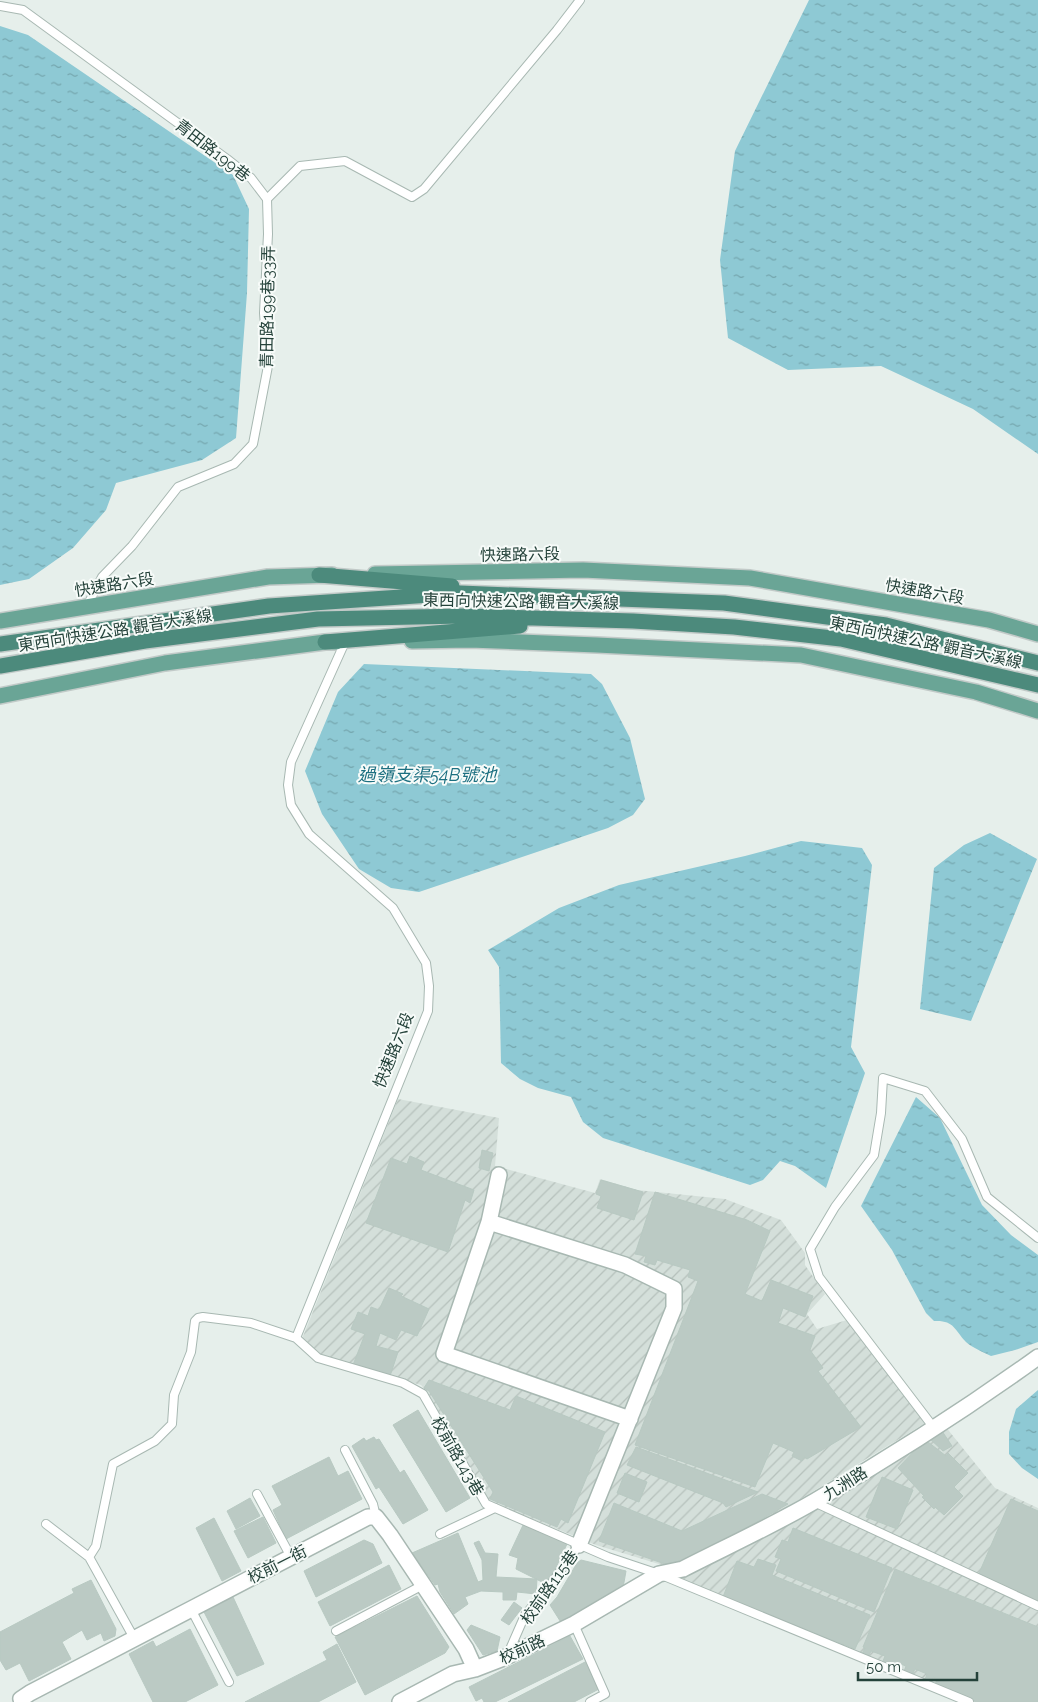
<svg xmlns="http://www.w3.org/2000/svg" width="1038" height="1702" viewBox="0 0 1038 1702" font-family="Raleway,'Noto Sans TC',sans-serif">
	<style>
		.industrial { fill: url(#industrial-furrows) }
		.water { fill: url(#water-ripples) }
		.building { fill: #bbcac4; stroke: #b8c9c2 }
		.lines { fill: none; stroke-linecap: round; stroke-linejoin: round }
		.service-casing { stroke: #a8b8b2; stroke-width: 10 }
		.minor-casing { stroke: #a8b8b2; stroke-width: 18 }
		.primary-casing { stroke: #c2cac8; stroke-width: 18 }
		.trunk-casing { stroke: #c2cac8; stroke-width: 18 }
		.service { stroke: #fff; stroke-width: 8 }
		.minor { stroke: #fff; stroke-width: 15 }
		.primary { stroke: #6aa596; stroke-width: 15 }
		.trunk { stroke: #4c8a7c; stroke-width: 15 }
		.labels { text-anchor: middle; stroke-width: 4; stroke-linejoin: round; paint-order: stroke }
		.street-label { font-size: 16px; fill: #24423a; stroke: #f7fbf9 }
		.water-label { font-size: 18px; font-style: italic; fill: #1c6f80; stroke: #f7fbf9 }
	</style>
	<defs>
		<pattern id="industrial-furrows" width="10" height="10" patternUnits="userSpaceOnUse" patternTransform="scale(1.25)"><rect width="10" height="10" fill="#d4dfda"/><path d="M-1 1l2-2M0 10L10 0M9 11l2-2" fill="none" stroke="#b6c1bc"/></pattern>
		<pattern id="water-ripples" width="26" height="14" patternUnits="userSpaceOnUse" patternTransform="scale(1.25)"><rect width="26" height="14" fill="#8ec9d4"/><path d="M2 4q2-2 4 0t4 0M15 11q2-2 4 0t4 0" fill="none" stroke="#74a5ad"/></pattern>
	</defs>
	<rect width="100%" height="100%" fill="#e6efeb"/>
	<!-- industrial -->
	<path class="industrial" d="M398 1099 499 1118 495 1166 595 1193 600 1179 637 1190 725 1199 781 1220 805 1253V1265L825 1294 807 1314 817 1329 847 1320 927 1422 794 1503 694 1560 672 1568 596 1545 487 1500 428 1393 421 1385 321 1357 302 1339Z
		M945 1426 995 1488 1038 1508V1702H973L683 1581 681 1578 797 1518Z"/>
	<!-- water -->
	<path class="water" d="M809 0H1038V454L973 409 881 366 788 370 728 338 720 260 735 151Z
		M0 26 28 35 233 175 249 209 247 293 236 438 202 460 116 483 106 510 73 548 29 579 0 585Z
		M364 664 591 674 602 684 630 738 645 799 633 815 608 828 419 892 391 888 359 869 322 814 305 771 338 692Z
		M990 833 1037 859 971 1021 920 1009 934 868 964 845Z
		M801 841 862 848 872 865 851 1047 865 1073 826 1188 795 1166 780 1161 763 1180 750 1185 603 1138 583 1122 571 1097 538 1088 520 1079 501 1063 499 967 488 950 559 908 619 885 745 856Z
		M916 1097 940 1118 982 1205 1011 1235 1038 1255V1342L1015 1350 991 1356C983 1352 973 1348 966 1342 954 1329 954 1320 934 1321L926 1313 892 1250 861 1206Z
		M1038 1390V1479L1022 1468 1009 1454V1432L1016 1409Z"/>
	<!-- building -->
	<path class="building" d="M482 1150 493 1153 489 1171 479 1168Z
		M410 1156 424 1162 421 1170 474 1190 470 1203 465 1200 448 1252 366 1223 391 1158 407 1164Z
		M601 1180 643 1192 634 1220 597 1208 601 1196 596 1194Z
		M655 1192 747 1220 770 1231 745 1294 762 1301 771 1280 813 1296 805 1317 783 1308 778 1323 815 1336 810 1350 823 1368 818 1371 861 1427 807 1459 804 1457 802 1461 792 1456 794 1452 773 1443 755 1487 635 1445 698 1281 688 1277 690 1270 657 1260 655 1265 644 1262 646 1256 635 1254Z
		M389 1288 403 1294 401 1296 429 1309 417 1336 401 1330 396 1340 380 1333 376 1346 398 1352 390 1376 353 1365 365 1334 351 1329 358 1312 368 1316 371 1307 379 1310Z
		M429 1380 510 1410 516 1396 605 1432 568 1523 561 1519 557 1527 490 1499 493 1492 429 1391 424 1388Z
		M418 1410 470 1498 446 1512 393 1425Z
		M942 1431 952 1446 943 1451 929 1438Z
		M374 1437 376 1440 379 1439 400 1473 404 1470 428 1510 403 1524 379 1487 376 1489 352 1446 364 1438 366 1441Z
		M928 1442 946 1456 948 1453 968 1473 954 1487 963 1496 944 1515 935 1507 934 1509 922 1497 924 1496 898 1468 915 1450Z
		M636 1447 758 1492 726 1507 723 1503 627 1465Z
		M329 1457 338 1476 348 1471 362 1499 286 1539 273 1510 282 1505 272 1486Z
		M625 1473 647 1482 639 1502 617 1493Z
		M882 1477 913 1490 897 1529 866 1517Z
		M762 1494 788 1504 706 1551 675 1564H665L599 1541 614 1503 682 1531Z
		M250 1498 260 1516 236 1529 227 1511Z
		M1011 1499 1038 1511V1602L977 1578Z
		M263 1517 276 1543 248 1558 234 1531Z
		M214 1518 241 1571 222 1581 196 1528Z
		M524 1523 567 1544 551 1578 546 1584 516 1569 518 1558 509 1555Z
		M793 1528 892 1568 874 1612 776 1571 781 1559 775 1557 782 1540 788 1542Z
		M458 1533 478 1582 483 1580 482 1560 474 1543 479 1541 485 1553 498 1554 496 1577 537 1579 536 1594 517 1592 516 1600H503V1592L481 1591 465 1597 468 1604 454 1614 440 1592 438 1584 435 1585 412 1553Z
		M364 1540 373 1544 382 1563 316 1597 304 1571Z
		M758 1559 776 1565 772 1575 870 1615 855 1649 723 1597 737 1561 754 1567Z
		M581 1560 626 1571 623 1588 562 1624 550 1605 557 1597 577 1563Z
		M389 1565 401 1589 330 1626 318 1602Z
		M895 1569 1038 1627V1702H977L935 1685 937 1679 933 1677 932 1682 925 1680 927 1674 915 1669 912 1675 904 1672 906 1666 898 1663 896 1668 883 1661 885 1656 871 1651 868 1657 862 1654 865 1648 863 1647Z
		M91 1580 116 1629 115 1636 104 1641 101 1633 87 1640 82 1630 62 1642 71 1659 29 1681 20 1663 6 1670 0 1660V1632L74 1593 72 1589Z
		M417 1596 449 1647 445 1653 365 1695 335 1637Z
		M233 1597 264 1664 237 1676 204 1612Z
		M514 1602 522 1608 509 1625 501 1620Z
		M471 1625 500 1637 497 1651 483 1655 467 1630Z
		M190 1629 218 1685 185 1702H153L129 1654 153 1641 156 1647Z
		M570 1636 583 1659 495 1702H484L482 1698 476 1701 469 1687Z
		M337 1644 356 1682 318 1702H245L327 1660 323 1652Z
		M585 1662 599 1689 574 1702H508Z"/>
	<g class="lines">
		<!-- service casing -->
		<g class="service-casing">
			<path id="service" d="M0 6 23 10 227 159 251 178 267 199
				M267 199 300 166 345 161 412 197 424 189 557 30 580 0
				M87 606 102 577 132 546 178 487 234 464 253 444 268 366 264 313 268 234 267 199
				M296 1338 428 1011 429 986 426 963 393 908 309 834 291 805 288 785 291 762 345 642
				M934 1428 819 1277 810 1249 835 1207 874 1155 881 1113 883 1078 925 1091 962 1139 987 1197 1038 1238
				M345 1450 373 1504 376 1517
				M257 1494 291 1557
				M814 1502 1038 1606
				M46 1524 89 1557 134 1638
				M440 1534 495 1508
				M89 1557 96 1546 113 1464 155 1441 172 1424 174 1395 191 1352 195 1321 198 1318 203 1317 251 1323 296 1338 318 1358 403 1383 423 1394 486 1504 608 1557 659 1574 969 1702
				M191 1609 229 1682
				M574 1624 605 1694 590 1702
				M336 1631 423 1585
				M507 1656 525 1615 548 1588 579 1545"/>
		</g>
		<!-- minor casing -->
		<g class="minor-casing">
			<path id="minor" d="M499 1175 489 1222 444 1354 630 1419
				M489 1222 625 1265 674 1289V1308L579 1545
				M22 1702 21 1699 30 1693 368 1517H376L390 1535 466 1649 475 1669
				M400 1702 453 1674 475 1669 506 1657 574 1624 659 1574 683 1569C726 1547 772 1526 815 1501 891 1457 966 1409 1038 1357"/>
		</g>
		<!-- primary casing -->
		<g class="primary-casing">
			<path id="primary" d="M375 574 583 570 750 578 989 620 1038 634
				M0 621 268 577 332 575
				M412 641 470 640 597 645 801 655 976 692 1038 711
				M0 696 165 663 325 642H336"/>
		</g>
		<!-- trunk casing -->
		<g class="trunk-casing">
			<path id="trunk" d="M319 575 452 586
				M325 642 520 626
				M0 644 269 606 460 593 724 603 886 625 1038 663
				M0 666 145 641 318 619 464 616 633 621 734 627 841 639 1038 685"/>
		</g>
		<!-- service -->
		<use href="#service" class="service"/>
		<!-- minor -->
		<use href="#minor" class="minor"/>
		<!-- primary -->
		<use href="#primary" class="primary"/>
		<!-- trunk -->
		<use href="#trunk" class="trunk"/>
	</g>
	<g class="labels">
		<!-- street labels -->
		<g class="street-label">
			<text transform="translate(213 150) rotate(38)" y="6">青田路199巷</text>
			<text transform="translate(267 307) rotate(-89)" y="6">青田路199巷33弄</text>
			<text transform="translate(520 554) rotate(-1)" y="6">快速路六段</text>
			<text transform="translate(114 584) rotate(-9)" y="6">快速路六段</text>
			<text transform="translate(925 591) rotate(10)" y="6">快速路六段</text>
			<text transform="translate(521 601) rotate(1)" y="6">東西向快速公路 觀音大溪線</text>
			<text transform="translate(115 630) rotate(-9)" y="6">東西向快速公路 觀音大溪線</text>
			<text transform="translate(926 642) rotate(12)" y="6">東西向快速公路 觀音大溪線</text>
			<text transform="translate(393 1050) rotate(-68)" y="6">快速路六段</text>
			<text transform="translate(458 1456) rotate(60)" y="6">校前路143巷</text>
			<text transform="translate(845 1483) rotate(-32)" y="6">九洲路</text>
			<text transform="translate(277 1564) rotate(-27)" y="6">校前一街</text>
			<text transform="translate(549 1587) rotate(-55)" y="6">校前路115巷</text>
			<text transform="translate(522 1649) rotate(-25)" y="6">校前路</text>
		</g>
		<!-- water labels -->
		<g class="water-label">
			<text x="427" y="781">過嶺支渠54B號池</text>
		</g>
	</g>
	<!-- scale -->
	<path d="M858 1672v8h119v-8" fill="none" stroke="#24423a" stroke-width="2.5"/>
	<text x="866" y="1672" font-size="15" fill="#24423a" stroke="#f7fbf9" stroke-width="4" paint-order="stroke">50 m</text>
</svg>
